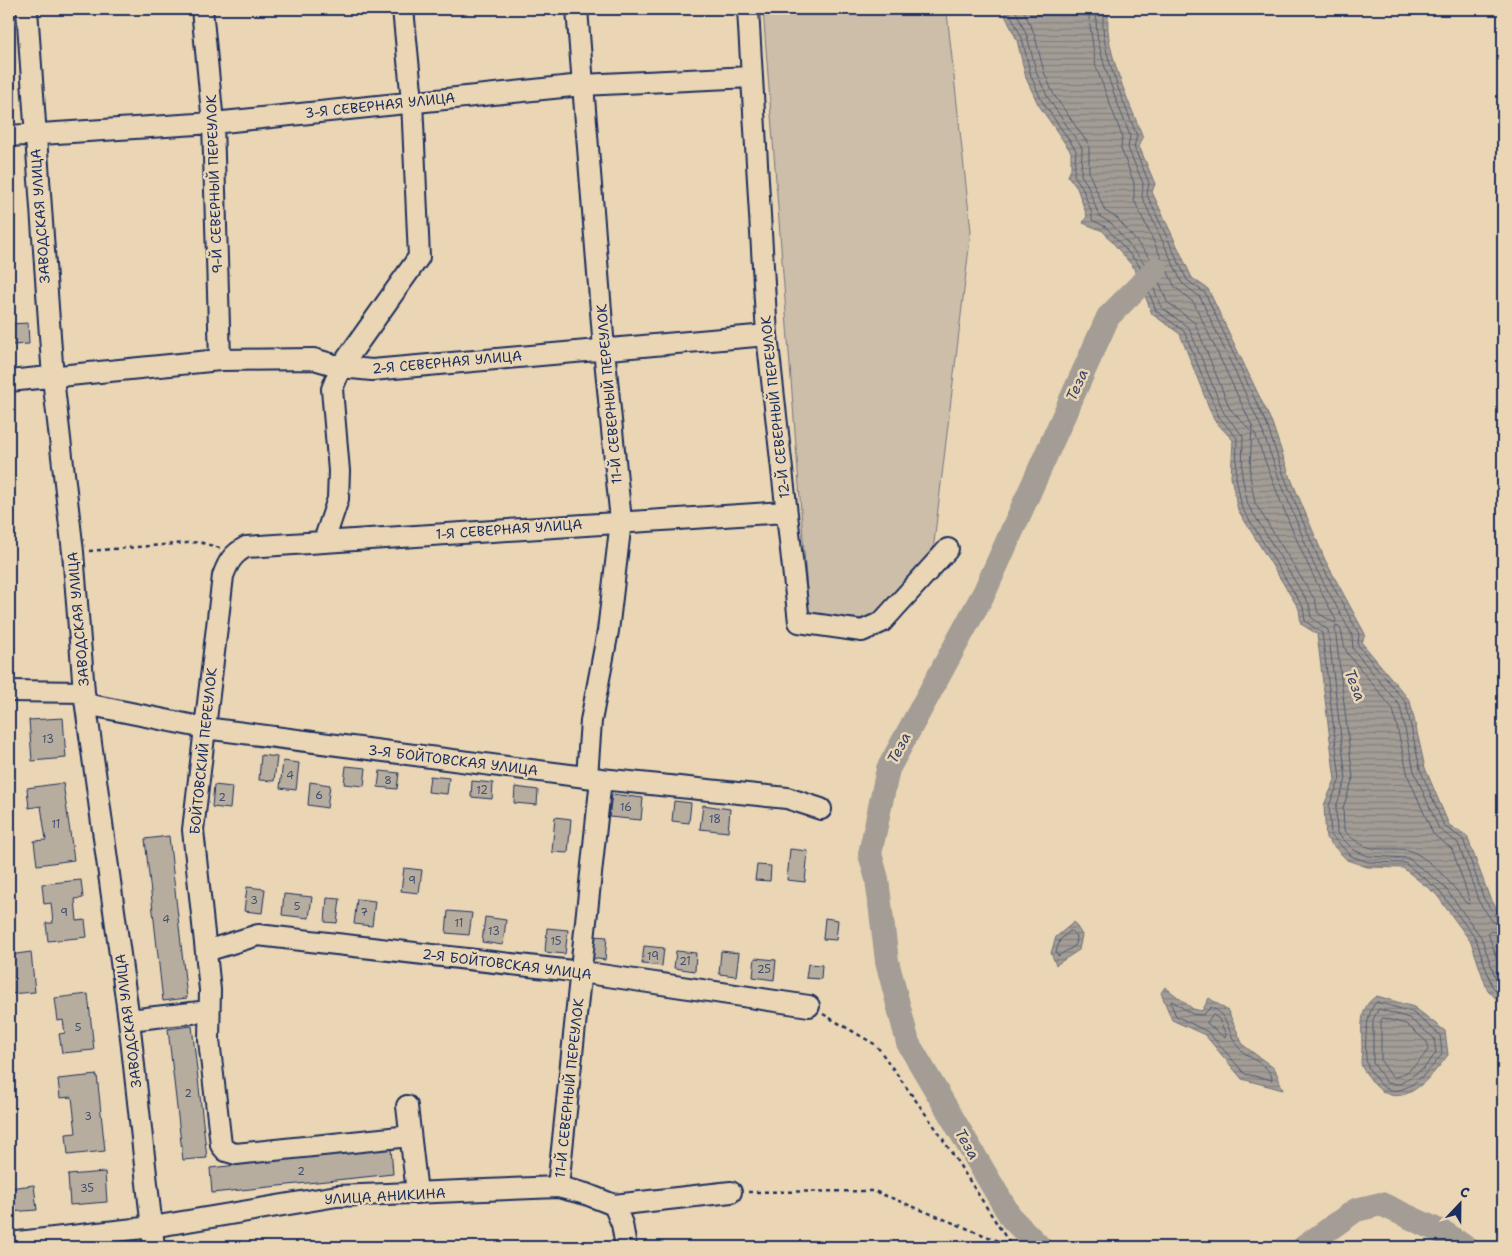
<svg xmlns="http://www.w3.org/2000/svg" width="1512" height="1256" viewBox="0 0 1512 1256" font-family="'Shantell Sans',sans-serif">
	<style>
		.green { fill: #ccbea8; stroke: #747683 }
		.water { fill: url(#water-rules); stroke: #6d7180 }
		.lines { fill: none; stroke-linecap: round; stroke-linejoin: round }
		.shore { stroke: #515b74; stroke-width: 1 }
		.river { stroke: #a39d96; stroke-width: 24 }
		.building { fill: #b7ad9f; stroke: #1b2f5e }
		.minor-casing { stroke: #1b2f5e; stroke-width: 24 }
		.path { stroke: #1b2f5e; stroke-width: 2.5; stroke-dasharray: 4 4; stroke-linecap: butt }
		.minor { stroke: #ead6b4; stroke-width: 20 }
		.labels { text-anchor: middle; stroke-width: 5; stroke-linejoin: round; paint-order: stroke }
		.number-label { font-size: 11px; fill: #424e6e }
		.street-label { font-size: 14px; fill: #1b2f5e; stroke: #ead6b4 }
		.water-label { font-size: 15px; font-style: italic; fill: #364569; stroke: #ead6b4 }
	</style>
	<defs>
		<pattern id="water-rules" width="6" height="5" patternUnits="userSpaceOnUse" patternTransform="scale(1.25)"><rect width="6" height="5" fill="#a39d96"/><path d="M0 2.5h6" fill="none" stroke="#84807e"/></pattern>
	</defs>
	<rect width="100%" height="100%" fill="#ead6b4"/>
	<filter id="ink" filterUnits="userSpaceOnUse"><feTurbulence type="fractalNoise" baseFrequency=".02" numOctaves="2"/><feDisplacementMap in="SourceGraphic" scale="10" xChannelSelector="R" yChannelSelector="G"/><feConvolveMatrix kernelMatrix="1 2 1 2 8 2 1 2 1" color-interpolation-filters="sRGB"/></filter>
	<g filter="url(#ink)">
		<!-- green -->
		<path class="green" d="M763 9H941L947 13 971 231 931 568 884 619 809 617Z"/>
		<!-- water -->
		<path class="water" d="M1002 9H1110C1099 39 1131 107 1143 137L1139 146 1155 184 1152 192 1192 278 1208 289 1272 423 1289 474 1325 560 1365 634 1362 643 1410 701 1425 768 1449 825 1467 836 1489 896 1503 918V1006L1487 989 1471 942 1436 894 1403 868 1367 867 1347 860 1326 838 1324 805 1335 780 1317 634 1301 624 1299 609 1238 510 1231 477 1233 440 1214 420 1180 334 1152 314 1135 269 1103 231 1083 223 1087 216 1077 188 1068 176 1071 169V152L1038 104 1026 78 1017 40Z
			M1074 922 1082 935 1079 950 1056 965 1051 953 1056 937Z
			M1165 987 1193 1009 1202 1011 1209 998 1228 1011 1243 1045 1275 1069 1283 1090 1242 1079 1205 1035 1172 1020 1161 993Z
			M1377 996 1414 1007 1445 1031 1448 1055C1429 1080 1398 1117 1371 1080 1369 1076 1364 1072 1362 1067 1360 1062 1362 1054 1362 1048 1362 1030 1358 1006 1377 996Z"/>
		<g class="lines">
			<!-- shore -->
			<path class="shore" d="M1008 9 1022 38 1031 76 1042 101 1076 150 1074 175 1082 187 1092 214V220L1106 227 1139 265 1156 311 1184 331 1219 417 1237 438 1236 477 1242 508 1303 607 1305 621 1322 633 1340 779 1329 806 1331 835 1351 856 1368 862 1405 863 1439 890 1476 939 1492 986 1503 998
				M1015 9 1027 36 1037 74 1048 98 1082 148 1081 175 1087 184 1099 216 1111 223 1144 263 1161 307 1189 328 1224 413 1243 436 1242 476 1248 505 1309 604 1311 617 1328 630 1346 779 1336 807 1337 833 1354 850 1368 856 1408 858 1443 885 1481 937 1497 982 1503 989
				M1023 9 1034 33 1044 72 1054 95 1089 145V173L1105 211 1117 218 1150 258 1167 302 1195 323 1230 409 1252 432 1253 428 1194 303 1175 287 1134 200V183L1121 149 1122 136 1096 67 1089 19 1090 9
				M1098 9C1088 36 1120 108 1130 136L1128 148 1143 183 1142 197 1182 283 1200 297 1261 427 1279 478 1314 565 1352 635 1353 649 1400 706 1414 771 1439 829 1458 843 1479 902 1493 922 1503 926
				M1105 9C1094 38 1126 107 1137 136L1134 147 1149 183 1147 195 1187 280 1205 293 1267 425 1284 476 1320 562 1359 634 1358 645 1406 703 1420 769 1444 826 1463 839 1484 899 1497 918 1503 920
				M1252 432 1255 433C1278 498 1303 560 1336 620L1335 623 1318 613 1315 600 1255 503 1250 476Z
				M1336 625 1339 626C1344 635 1342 645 1348 654L1393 709 1408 776 1433 834 1452 849 1470 901 1469 904 1466 903C1453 885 1432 860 1411 851 1406 849 1400 849 1395 849 1370 849 1362 849 1344 830L1343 808 1353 778 1335 628Z
				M1071 931 1076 936 1075 946 1058 956 1056 952 1060 940Z
				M1503 934 1491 931 1488 933 1503 977
				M1172 1001 1192 1014 1203 1015 1211 1007C1230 1016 1227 1034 1239 1048 1248 1059 1272 1065 1272 1080L1245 1074 1208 1032 1176 1016 1171 1004Z
				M1377 1002 1412 1012 1440 1035 1442 1054C1429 1072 1397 1108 1377 1080 1374 1075 1368 1069 1367 1064 1364 1051 1365 1009 1377 1002Z
				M1379 1009 1409 1018 1434 1038 1436 1053 1424 1068 1400 1084 1387 1083 1373 1063V1020Z
				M1213 1015 1219 1019 1226 1035 1225 1038 1207 1023Z
				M1383 1018 1406 1024 1427 1042 1428 1050C1421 1060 1405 1078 1392 1077L1381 1061V1021Z"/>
			<!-- river -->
			<path class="river" d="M1040 1247 1012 1219 908 1043 887 961 877 879 870 854 888 769 985 591 1108 317 1156 269
				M1304 1247 1356 1210 1381 1204 1448 1235 1465 1247"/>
		</g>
		<!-- building -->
		<path class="building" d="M28 323 29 344 12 345 10 324Z
			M63 718 66 758 32 761 29 720Z
			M261 755 277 757 274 781 259 780Z
			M283 761 299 763 296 790 280 788Z
			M346 766 366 768 364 786 344 784Z
			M380 771 399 773 397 789 378 787Z
			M430 776 449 778 447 794 428 792Z
			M472 781 493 783 492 799 471 797Z
			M310 782 330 785 327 808 308 805Z
			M63 783 74 860 37 865 34 841 46 840 41 806 29 808 27 788Z
			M214 785 232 787 230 809 212 807Z
			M515 787 538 790 537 805 514 803Z
			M612 794 643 798 641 820 609 817Z
			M674 801 691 803 689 823 672 821Z
			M703 805 730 809 728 832 700 829Z
			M555 817 571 819 568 853 552 852Z
			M169 836 187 998 163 1001 145 839Z
			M790 849 808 851 805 882 787 880Z
			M757 865 771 866 770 881 755 880Z
			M404 868 422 870 419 893 401 891Z
			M81 880 83 898 75 899 77 921 85 920 87 937 48 941 46 923H53L51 903 44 904 42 884Z
			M247 887 265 889 262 913 244 911Z
			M284 894 312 897 309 918 282 915Z
			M327 898 340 899 337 923 325 922Z
			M357 899 375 901 372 926 354 924Z
			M448 911 472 913 469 935 446 933Z
			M485 917 506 920 503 945 482 942Z
			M825 918 838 920 836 940 823 939Z
			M547 928 568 930 565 954 545 952Z
			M593 936 607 937 605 960 591 958Z
			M644 946 664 948 662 966 642 964Z
			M676 951 696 953 695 971 674 968Z
			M721 951 739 953 736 976 719 974Z
			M31 952 35 992 9 994V955Z
			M755 958 776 960 774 980 753 977Z
			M808 964 822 965 821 979 806 978Z
			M88 994 94 1050 62 1053 59 1034 65 1033 63 1020 58 1021 55 998Z
			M192 1026 207 1158 183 1160 168 1029Z
			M97 1075 105 1151 68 1155 66 1134 76 1133 72 1097 60 1098 58 1079Z
			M391 1148 393 1174 212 1193 210 1168Z
			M105 1172 107 1202 70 1205 68 1175Z
			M34 1185 37 1210 9 1212V1188Z"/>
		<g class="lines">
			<!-- minor casing -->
			<g class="minor-casing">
				<path id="minor" d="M27 9 53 378 73 552 84 692 129 1020 154 1247
					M202 9 213 123 220 360
					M577 9 604 349 621 521 608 631 591 721 587 777
					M748 9 767 335 799 622 862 631 882 622 948 549
					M9 136 213 123 582 85 751 77
					M9 381 220 360 314 359 341 367 372 370 767 335
					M324 541 338 499 339 471 332 389 341 367 419 257 412 101 403 9
					M9 691 84 692
					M86 704 205 728 601 779 787 798 821 809
					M206 951 258 935 581 972 809 1006
					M129 1020 209 1011
					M407 1106 417 1193
					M410 1136 236 1154 226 1151 221 1145 209 1040 210 990 193 830 223 576C228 562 233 554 246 547L785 512
					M558 1187 601 779
					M614 1205 622 1224 626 1247
					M9 1243 152 1227 337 1196 558 1187 586 1194 614 1205 731 1192"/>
			</g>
			<!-- path -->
			<path class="path" d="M89 551 199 542 220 548
				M823 1014 876 1045 937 1130 1012 1247
				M748 1192 874 1191 1001 1242 1007 1247"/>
			<!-- minor -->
			<use href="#minor" class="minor"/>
		</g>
	</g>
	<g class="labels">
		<!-- number labels -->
		<g class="number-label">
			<text x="48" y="743">13</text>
			<text x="290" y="779">4</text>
			<text x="388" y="784">8</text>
			<text x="482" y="794">12</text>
			<text x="319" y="799">6</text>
			<text x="222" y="801">2</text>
			<text x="626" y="811">16</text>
			<text x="715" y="823">18</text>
			<text x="56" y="828">11</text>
			<text x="412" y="884">9</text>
			<text x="254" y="904">3</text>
			<text x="297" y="910">5</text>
			<text x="64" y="916">9</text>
			<text x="364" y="916">7</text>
			<text x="166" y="923">4</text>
			<text x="459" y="927">11</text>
			<text x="494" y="935">13</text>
			<text x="556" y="945">15</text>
			<text x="653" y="960">19</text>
			<text x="685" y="965">21</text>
			<text x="764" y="973">25</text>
			<text x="78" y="1031">5</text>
			<text x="188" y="1097">2</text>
			<text x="88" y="1120">3</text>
			<text x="301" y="1175">2</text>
			<text x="87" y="1192">35</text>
		</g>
		<!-- street labels -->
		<g class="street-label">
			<text transform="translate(380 105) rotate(-6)" y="5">3-Я СЕВЕРНАЯ УЛИЦА</text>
			<text transform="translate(214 184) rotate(-92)" y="5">9-Й СЕВЕРНЫЙ ПЕРЕУЛОК</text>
			<text transform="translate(40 216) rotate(-94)" y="5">ЗАВОДСКАЯ УЛИЦА</text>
			<text transform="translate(447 362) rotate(-5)" y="5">2-Я СЕВЕРНАЯ УЛИЦА</text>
			<text transform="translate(609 394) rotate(-95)" y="5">11-Й СЕВЕРНЫЙ ПЕРЕУЛОК</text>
			<text transform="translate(775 407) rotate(-96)" y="5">12-Й СЕВЕРНЫЙ ПЕРЕУЛОК</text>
			<text transform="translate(509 529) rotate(-4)" y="5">1-Я СЕВЕРНАЯ УЛИЦА</text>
			<text transform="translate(78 619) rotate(-95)" y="5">ЗАВОДСКАЯ УЛИЦА</text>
			<text transform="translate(203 751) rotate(-84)" y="5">БОЙТОВСКИЙ ПЕРЕУЛОК</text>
			<text transform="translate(453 760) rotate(7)" y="5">3-Я БОЙТОВСКАЯ УЛИЦА</text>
			<text transform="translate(507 964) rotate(7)" y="5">2-Я БОЙТОВСКАЯ УЛИЦА</text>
			<text transform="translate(128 1021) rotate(-97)" y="5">ЗАВОДСКАЯ УЛИЦА</text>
			<text transform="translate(569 1088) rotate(-84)" y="5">11-Й СЕВЕРНЫЙ ПЕРЕУЛОК</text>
			<text transform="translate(385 1196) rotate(-3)" y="5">УЛИЦА АНИКИНА</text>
		</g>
		<!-- water labels -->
		<g class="water-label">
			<text transform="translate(1077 385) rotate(-66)" y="5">Теза</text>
			<text transform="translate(1355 685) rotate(68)" y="5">Теза</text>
			<text transform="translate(899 748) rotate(-62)" y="5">Теза</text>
			<text transform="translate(967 1144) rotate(60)" y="5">Теза</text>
		</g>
	</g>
	<!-- margin -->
	<rect width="1512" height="1256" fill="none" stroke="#ead6b4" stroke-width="30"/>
	<rect x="15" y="15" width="1482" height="1226" fill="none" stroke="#1b2f5e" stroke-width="2" filter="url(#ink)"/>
	<!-- north arrow -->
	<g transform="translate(1460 1204) rotate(22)" stroke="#ead6b4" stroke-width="4" paint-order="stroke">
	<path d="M0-4L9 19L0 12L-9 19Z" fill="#1b2f5e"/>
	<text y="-8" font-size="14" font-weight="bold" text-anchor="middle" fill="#1b2f5e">С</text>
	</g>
</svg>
